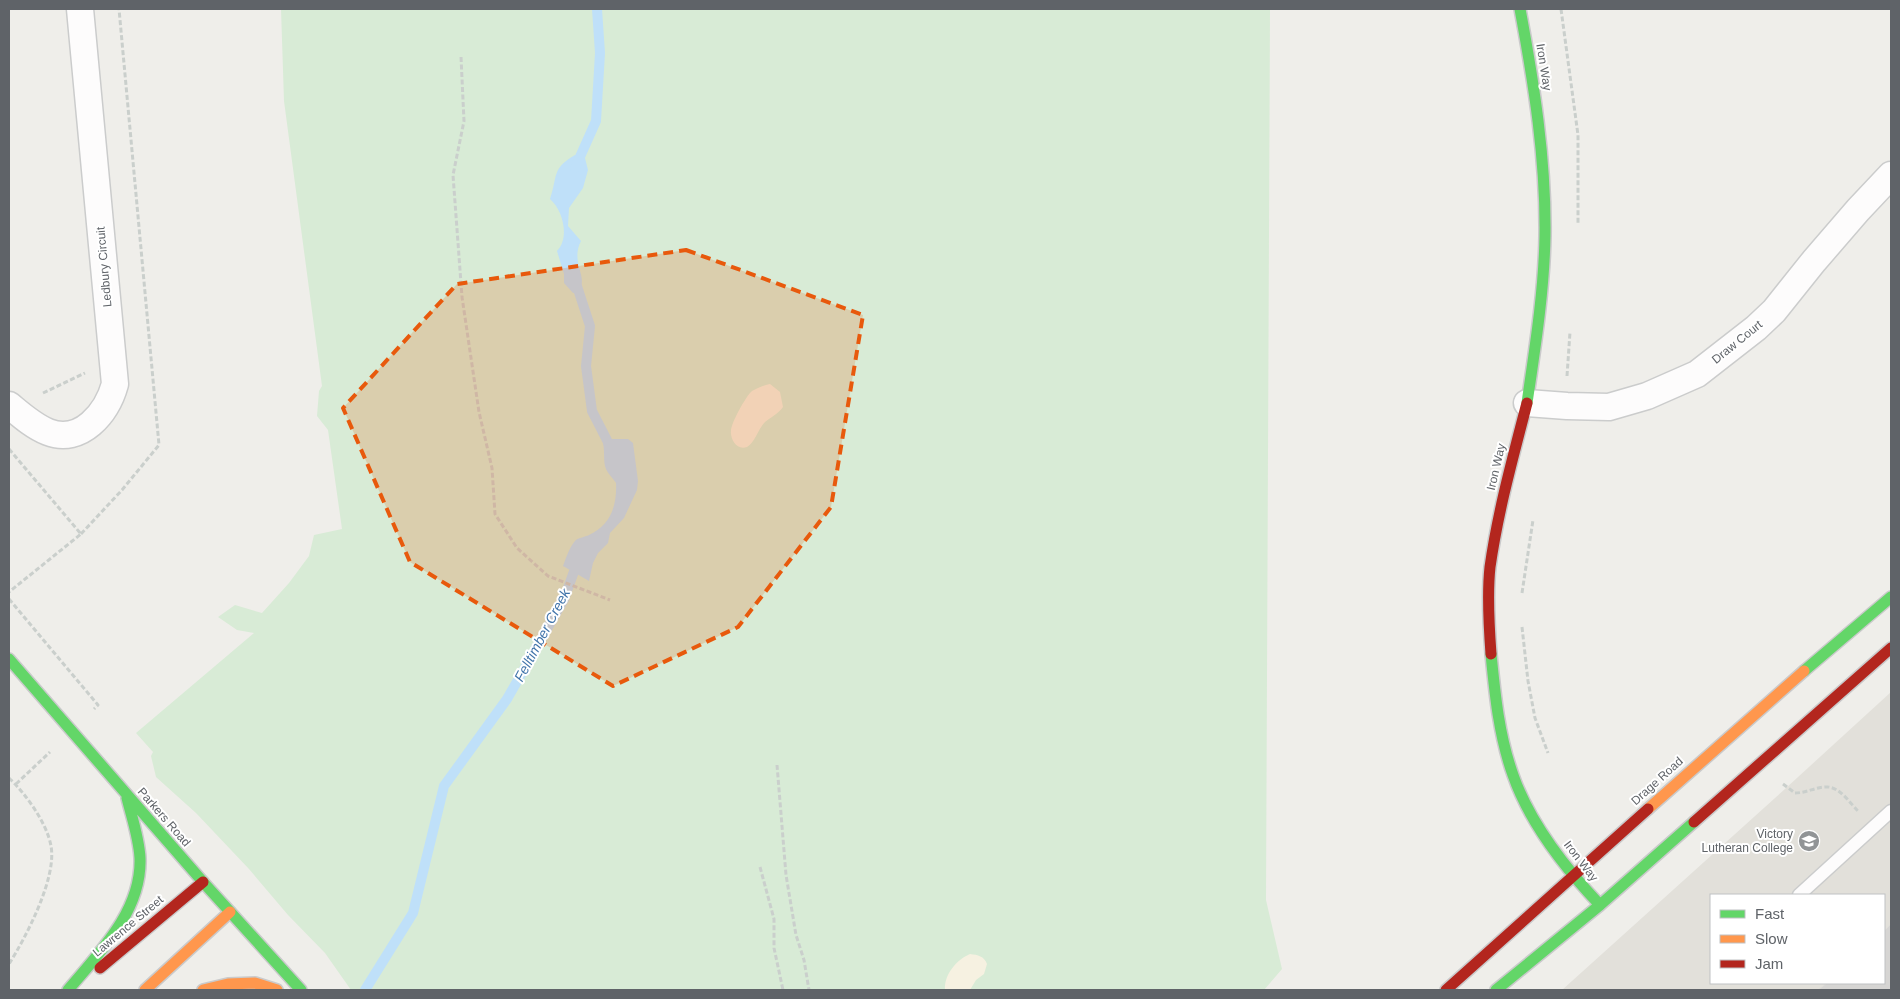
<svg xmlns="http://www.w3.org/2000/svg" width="1900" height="999" viewBox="0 0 1900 999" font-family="Helvetica,sans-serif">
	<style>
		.education { fill: #e2e0da; fill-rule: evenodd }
		.green { fill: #d8ebd6 }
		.sand { fill: #f6f1e1 }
		.water { fill: #bfe0f9 }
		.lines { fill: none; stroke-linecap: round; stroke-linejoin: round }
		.stream { stroke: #bfe0f9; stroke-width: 10 }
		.building { fill: #d6d5d3; stroke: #deddd9 }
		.lane-casing { stroke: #cbcccc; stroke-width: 15 }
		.street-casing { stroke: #cbcccc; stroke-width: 29 }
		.fast-casing { stroke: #cacacb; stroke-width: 14 }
		.slow-casing { stroke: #cacacb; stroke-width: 14 }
		.jam-casing { stroke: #cacacb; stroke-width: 14 }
		.path { stroke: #cacfcc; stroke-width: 3; stroke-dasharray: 5 2.5; stroke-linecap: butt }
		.lane { stroke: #fdfcfc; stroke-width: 12 }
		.street { stroke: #fdfcfc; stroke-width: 26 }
		.fast { stroke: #63d668; stroke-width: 11 }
		.slow { stroke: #ff974d; stroke-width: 11 }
		.jam { stroke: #b3261e; stroke-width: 11 }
		.marked { fill: #e8590c; fill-opacity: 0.2; stroke: #e8590c; stroke-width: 4; stroke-dasharray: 10 6; stroke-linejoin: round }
		.labels { text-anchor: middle; stroke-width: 4; stroke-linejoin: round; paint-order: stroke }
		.street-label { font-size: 12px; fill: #5f6368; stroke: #fff }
		.poi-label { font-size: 12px; fill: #5f6368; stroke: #fff; text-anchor: end }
		.water-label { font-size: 14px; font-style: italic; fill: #4174aa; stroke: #fff }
	</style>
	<rect width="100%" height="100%" fill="#efeeea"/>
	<!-- education -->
	<path class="education" d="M1891 692V990H1562L1786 788ZM1711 895H1884V983H1711Z"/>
	<!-- green -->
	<path class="green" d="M281 9H1270L1266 900 1282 969 1264 990H351L325 953 288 915 249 869 196 813 156 777 151 756 153 752 136 733 254 633 237 630 218 617 235 605 262 613 289 583 309 556 314 535 342 529 328 430 317 416 319 391 322 386 284 101Z"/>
	<!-- sand -->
	<path class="sand" d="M770 384 780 392 783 407C778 414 771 417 765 422 758 429 755 443 747 447 737 451 730 439 731 431 731 423 746 396 752 391 758 388 764 385 770 384Z
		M970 954C978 955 984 956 987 964L984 974 976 980 970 990H945C944 975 956 960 970 954Z"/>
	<!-- water -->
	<path class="water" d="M575 155 583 156 585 158 588 170 583 188 569 208 568 226 581 241C569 264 592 279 576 293H573L564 283V274L557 251C570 238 563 210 550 199 558 176 551 169 575 155Z
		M611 439H628L633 443 638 481 637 490 624 518 610 533 608 543 598 553 593 563 589 581 563 566C566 558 569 548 575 541 577 538 585 537 589 535 611 525 617 505 616 483 613 478 608 474 606 469 603 462 605 452 603 443Z"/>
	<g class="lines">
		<!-- stream -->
		<path class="stream" d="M575 168 596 121 600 53 597 9
			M574 277 590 326 586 366 592 411 613 452
			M365 990 413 913 444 786 507 699 564 599 576 566 579 561"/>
	</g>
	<!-- building -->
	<path class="building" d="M1891 924V990H1818L1827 983H1884V931Z"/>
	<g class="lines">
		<!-- lane casing -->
		<g class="lane-casing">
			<path id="lane" d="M1799 895 1891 811"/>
		</g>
		<!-- street casing -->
		<g class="street-casing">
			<path id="street" d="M1527 403 1567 406 1609 407 1647 396 1697 374 1756 328 1774 311 1814 261 1858 210 1891 175
				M9 405C21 415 33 426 48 432 81 445 107 413 115 384L80 9"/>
		</g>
		<!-- fast casing -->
		<g class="fast-casing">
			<path id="fast" d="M1520 9C1534 84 1546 159 1545 236 1544 292 1535 348 1527 403
				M1491 654C1495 695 1499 736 1513 775 1530 824 1565 868 1600 905
				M9 659 203 882 301 990
				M1804 671 1891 597
				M68 990C99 953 142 911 140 858 139 838 132 818 127 798
				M1496 990 1600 905 1694 822"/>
		</g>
		<!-- slow casing -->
		<g class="slow-casing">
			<path id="slow" d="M1648 809 1804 671
				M145 990 230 912
				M203 990 228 984 255 983 277 990"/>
		</g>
		<!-- jam casing -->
		<g class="jam-casing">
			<path id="jam" d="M1491 654C1489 627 1487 594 1490 567 1498 511 1513 457 1527 403
				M1694 822 1891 648
				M100 968 203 882
				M1446 990 1648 809"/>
		</g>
		<!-- path -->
		<path class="path" d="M1561 9 1578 135V224
			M461 57 464 121 453 175 462 297 479 412 492 468 495 514 517 548 548 576 610 600
			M1567 376 1570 332
			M43 393 85 373
			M9 449 81 534 9 592
			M81 534 122 490 159 445 119 9
			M1522 593 1533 520
			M9 599 98 705 94 709
			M1522 627 1528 681 1535 718 1548 753
			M777 765 786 875 796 935 804 960 809 990
			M9 778C25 793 47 823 51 846 57 878 26 937 9 964
			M16 784 50 752
			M1783 784 1795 793C1806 793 1816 787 1826 787 1839 786 1850 803 1858 811
			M760 867 774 919V948L783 990"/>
		<!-- lane -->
		<use href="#lane" class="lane"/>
		<!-- street -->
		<use href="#street" class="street"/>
		<!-- fast -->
		<use href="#fast" class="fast"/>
		<!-- slow -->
		<use href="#slow" class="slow"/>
		<!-- jam -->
		<use href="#jam" class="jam"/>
	</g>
	<!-- marked area -->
	<path class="marked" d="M686 250 863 315 831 507 738 627 613 686 410 562 343 408 457 284Z"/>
	<!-- icons -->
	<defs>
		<g id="school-disc" transform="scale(1.125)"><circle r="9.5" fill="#919496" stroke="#fff"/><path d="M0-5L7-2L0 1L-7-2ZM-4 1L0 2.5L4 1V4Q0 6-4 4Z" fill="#fff"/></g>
	</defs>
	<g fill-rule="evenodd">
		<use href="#school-disc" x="1809" y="841"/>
	</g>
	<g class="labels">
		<!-- street labels -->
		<g class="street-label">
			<text transform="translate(1544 67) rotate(81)" y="4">Iron Way</text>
			<text transform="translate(104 267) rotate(-95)" y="4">Ledbury Circuit</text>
			<text transform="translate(1737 342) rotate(-39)" y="4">Draw Court</text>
			<text transform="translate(1496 467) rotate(-77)" y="4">Iron Way</text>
			<text transform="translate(1657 781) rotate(-42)" y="4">Drage Road</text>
			<text transform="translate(164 817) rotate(49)" y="4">Parkers Road</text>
			<text transform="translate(1581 861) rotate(52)" y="4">Iron Way</text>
			<text transform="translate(128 926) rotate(-40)" y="4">Lawrence Street</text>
		</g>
		<!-- poi labels -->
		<g class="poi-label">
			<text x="1793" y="838">Victory<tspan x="1793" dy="14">Lutheran College</tspan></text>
		</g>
		<!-- water labels -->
		<g class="water-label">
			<text transform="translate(542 635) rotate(-62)" y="5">Felltimber Creek</text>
		</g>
	</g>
	<!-- border -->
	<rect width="1900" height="999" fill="none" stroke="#5f6368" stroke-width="20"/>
	<!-- legend -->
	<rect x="1710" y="894" width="175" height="90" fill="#ffffff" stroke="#bfc1c3"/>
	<rect x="1720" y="910" width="25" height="8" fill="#63d668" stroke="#bfc1c3"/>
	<text x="1755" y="919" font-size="15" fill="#5f6368">Fast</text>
	<rect x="1720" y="935" width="25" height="8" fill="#ff974d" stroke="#bfc1c3"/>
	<text x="1755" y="944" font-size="15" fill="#5f6368">Slow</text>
	<rect x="1720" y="960" width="25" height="8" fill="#b3261e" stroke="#bfc1c3"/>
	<text x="1755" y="969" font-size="15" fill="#5f6368">Jam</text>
</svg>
